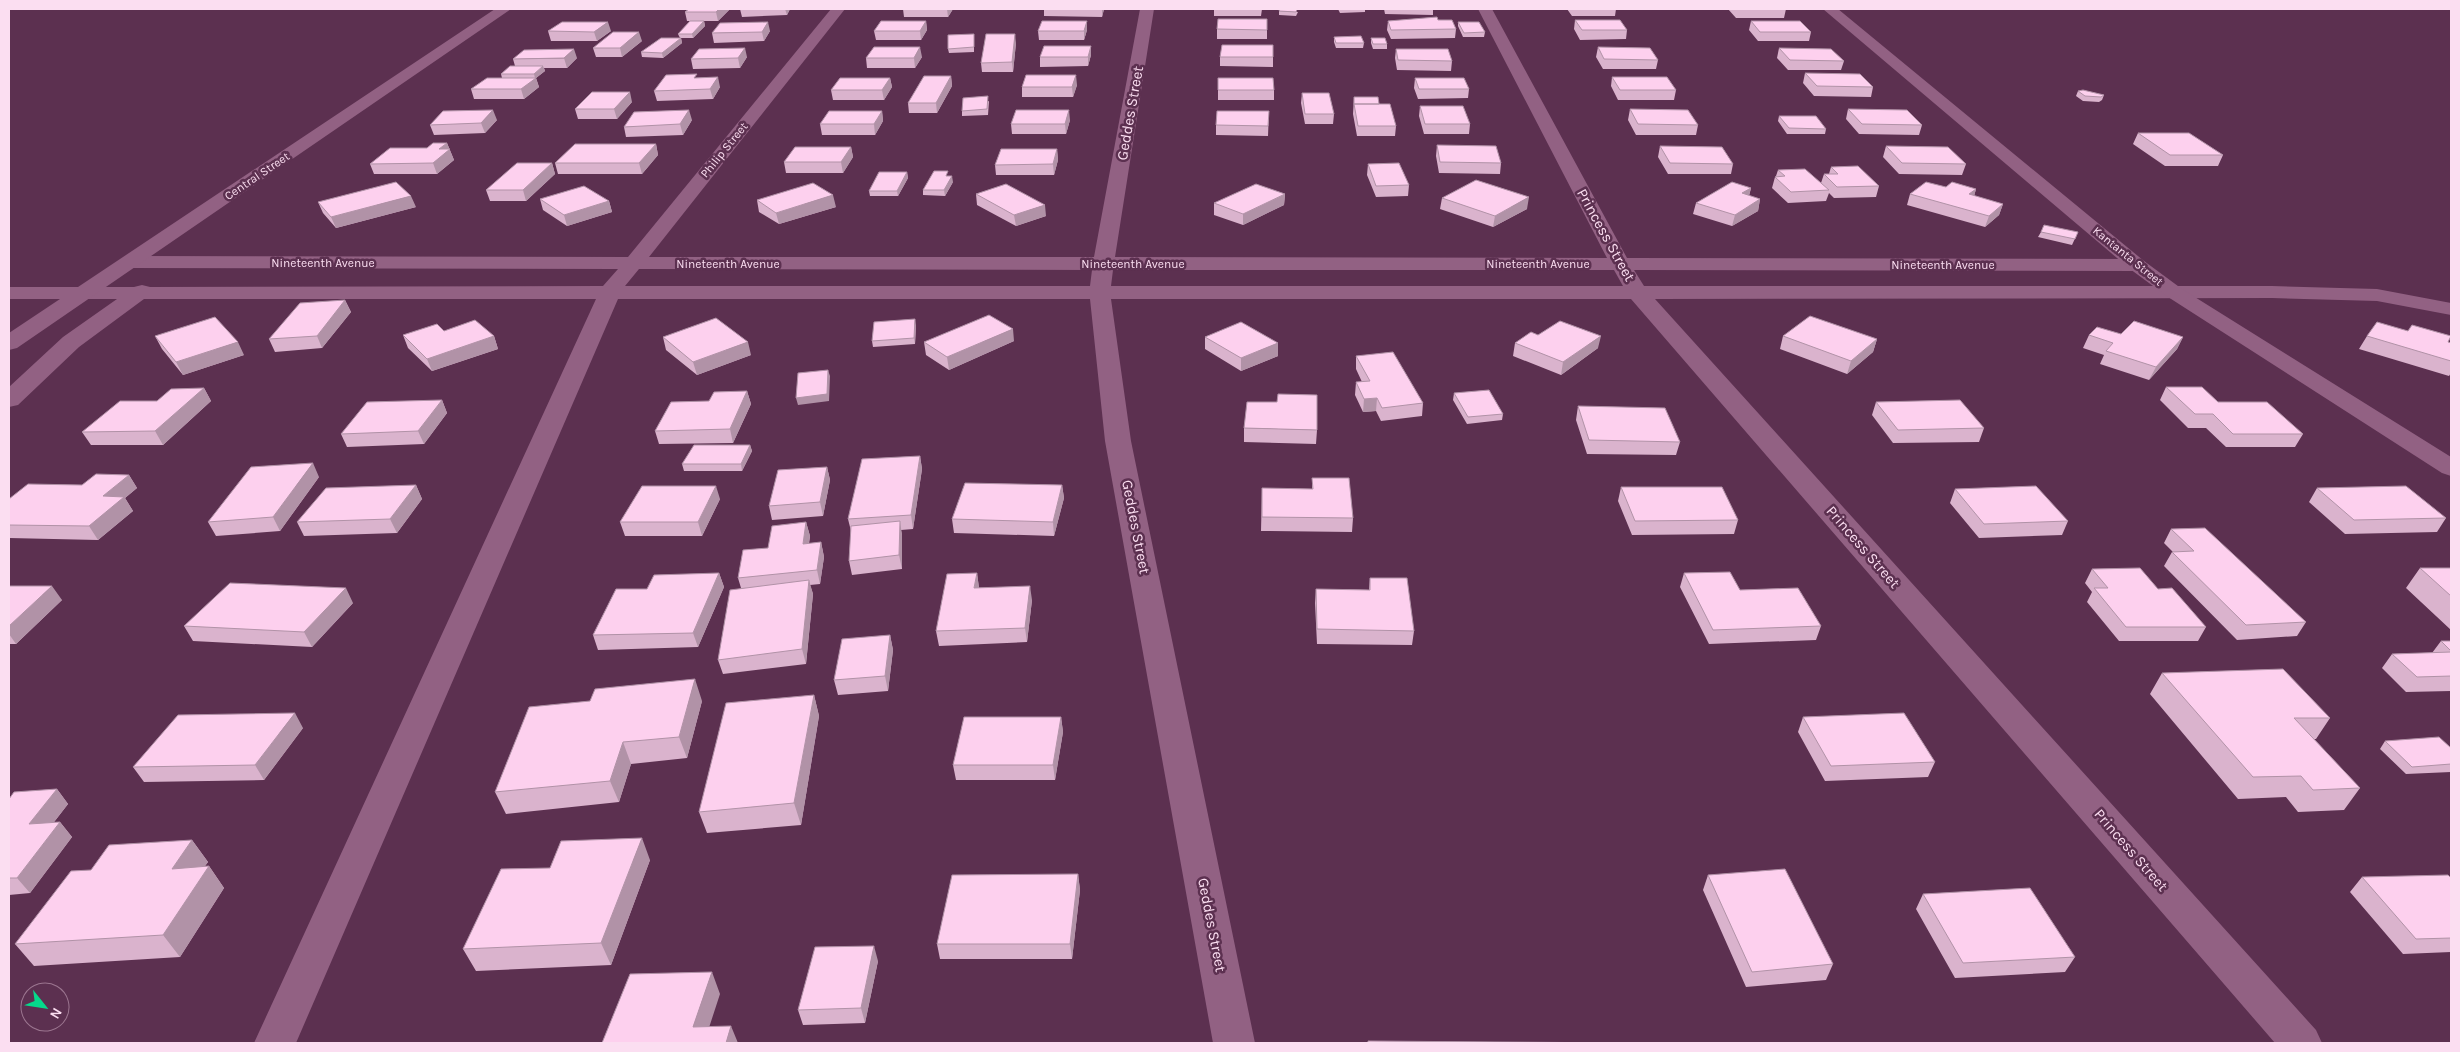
<svg xmlns="http://www.w3.org/2000/svg" width="2460" height="1052" viewBox="0 0 2460 1052" font-family="Karla,sans-serif">
	<style>
		.lines { fill: none; stroke-linecap: round; stroke-linejoin: round }
		.street { fill: #926183; fill-rule: evenodd }
		.secondary { fill: #926183; fill-rule: evenodd }
		.wall { fill: #dab3cd }
		.shaded-wall { fill: #b192a7 }
		.building { fill: #fdd0ee; stroke: #b192a7 }
		.labels { text-anchor: middle; stroke-width: 5; stroke-linejoin: round; paint-order: stroke }
		.far-street-label { font-size: 12px; fill: #fbdef1; stroke: #5c3050 }
		.street-label { font-size: 15px; fill: #fbdef1; stroke: #5c3050 }
	</style>
	<rect width="100%" height="100%" fill="#5c3050"/>
	<g class="lines">
		<!-- street -->
		<path class="street" d="M831 9H845L649 257H1094L1140 9H1154L1115 257 1607 258 1478 9H1492L1627 258 2137 259 2144 261 2147 265 2144 269 2137 271 1634 270 1644 286H2272L2377 289 2451 303V315L2377 301 2272 298 1655 299 2316 1030 2322 1043H2275L1631 299H1111L1131 441 1255 1043H1213L1105 441 1090 299H618L296 1043H254L596 299H144L79 347 18 405 9 407V387L63 337 117 299H9V287H134L142 285 150 287 603 286 618 269 130 268 123 266 120 262 123 258 130 256 628 257ZM639 269 1092 270 1090 286H625ZM1113 270H1614L1623 286H1111Z"/>
		<!-- secondary -->
		<path class="secondary" d="M495 9H511L17 348 9 350V333Z
			M1823 9H1838L2144 261 2182 289 2451 457V476L2442 473 2168 297 2130 269Z"/>
	</g>
	<!-- wall -->
	<path class="wall" d="M689 9H730L718 21H687L685 12Z
		M740 9H790L787 15 742 17Z
		M903 9H953L948 17H904Z
		M1044 9H1104L1102 17 1044 16Z
		M1214 9H1262L1261 16H1214Z
		M1338 9H1365V12L1340 13Z
		M1384 9H1433V15L1385 14Z
		M1567 9H1616L1615 16H1572Z
		M1677 9H1698V10H1678Z
		M1728 9H1786L1784 18H1736Z
		M1279 11 1298 12 1296 16 1279 15Z
		M1267 19V39H1217V29Z
		M1438 20 1456 29 1455 38 1391 39 1387 30 1388 21Z
		M1575 20 1627 30 1626 39 1580 40 1574 29Z
		M704 21 705 26 693 38H681L682 43 663 58 642 57 641 52 680 38 678 34Z
		M926 21 927 30 921 40H876L874 31Z
		M1751 21 1811 32 1809 41H1758L1749 30Z
		M1458 22 1485 32 1484 37H1463L1458 26Z
		M1087 30 1084 40H1039L1038 31Z
		M548 31H611L597 41H551Z
		M770 31 764 41 714 43 712 33Z
		M974 34V52L949 53 948 49Z
		M1334 37 1364 43 1363 48H1336L1334 42Z
		M1371 38 1387 44V49H1373L1371 43Z
		M642 41 622 57H596L593 48Z
		M1016 43 1013 72H982L981 63Z
		M1273 45V67L1220 66V57Z
		M1091 46V55L1088 66 1040 67V57Z
		M1598 47 1658 60 1656 69H1603L1596 57Z
		M1779 48 1844 61 1841 70H1788L1777 58Z
		M1396 49 1452 61 1451 71 1397 70 1395 58Z
		M747 57 740 68 693 69 691 59Z
		M922 57 915 68H867L866 58Z
		M577 58 567 68H544L545 71 536 78 539 87 524 99H474L471 89 502 78 501 74 515 66 513 59Z
		M1805 73 1873 87 1871 97 1814 96 1803 83Z
		M951 76 952 86 937 113H909L908 103Z
		M1612 77 1676 90 1674 100H1618L1611 86Z
		M698 78 720 87 713 99 657 101 654 91Z
		M890 78 892 87 884 100H833L831 90Z
		M1218 78 1274 90V100H1218Z
		M1415 78 1469 89 1468 98 1418 99 1414 88Z
		M1077 85 1073 97H1022V87Z
		M2078 91 2104 95 2102 100 2099 102 2083 101 2076 96Z
		M1302 93 1334 114 1333 124H1305L1301 103Z
		M1354 97 1379 104 1396 126 1395 136H1357L1353 114Z
		M989 101 988 115 962 116V111Z
		M632 102 617 119H578L575 109Z
		M1420 106 1470 124 1469 134H1424L1419 116Z
		M1630 109 1698 125 1696 135H1636L1628 120Z
		M1848 109 1922 125 1919 135 1859 134 1846 119Z
		M882 111 883 121 875 135H822L820 124Z
		M1269 111 1268 136 1216 135V125Z
		M1779 116 1826 129 1825 134H1787L1778 121Z
		M497 120 485 133 434 135 430 125Z
		M692 120 683 135 626 137 624 127Z
		M1070 120 1066 134H1012L1011 124Z
		M2138 133 2223 155 2218 166H2165L2133 144Z
		M447 143 454 160 437 174H374L370 164Z
		M656 144 658 155 642 174H558L555 163Z
		M1437 145 1501 163 1500 174 1439 173 1436 156Z
		M1660 146 1733 164 1731 174H1668L1658 157Z
		M1886 146 1966 164 1962 175 1899 174 1883 157Z
		M851 147 853 157 843 173H786L784 162Z
		M1057 149 1058 160 1054 175H996L995 165Z
		M552 163 555 174 526 201H490L486 190Z
		M1368 164 1409 185 1408 196 1376 197 1367 175Z
		M1831 167 1879 186 1876 197 1834 198 1829 193 1826 201 1788 203 1772 188 1775 177 1776 176 1778 170 1821 183 1824 174H1829Z
		M907 172 908 178 898 196H870L869 191Z
		M953 182 945 196 923 195V190Z
		M1946 187 1976 189 1974 196 2003 204 1999 215 1985 227 1907 205 1910 194Z
		M1751 188 1749 196 1760 199 1758 211 1732 226 1693 214 1696 203Z
		M976 194 1046 216 1016 226 977 205Z
		M1285 194 1284 205 1243 225 1214 215V203Z
		M1442 198 1527 209 1493 227 1440 209Z
		M540 199 609 201 612 212 567 226 543 210Z
		M757 200 836 207 779 224 759 212Z
		M318 202 416 207 336 228 323 213Z
		M2041 232H2078L2072 245 2038 237Z
		M345 300 351 312 322 348 275 352 269 339Z
		M916 325 915 344 873 347 872 341Z
		M444 331 494 336 498 349 432 371 408 348 403 335Z
		M2408 331 2451 343V373L2449 376 2359 349 2367 336Z
		M2121 334 2183 337 2177 349 2149 380 2100 364 2104 355 2083 348 2089 335Z
		M1538 335 1598 348 1561 375 1513 356 1515 343Z
		M155 336 244 355 183 375 162 349Z
		M1783 336 1877 339 1873 352 1847 374 1780 349Z
		M663 337 751 355 697 375 666 350Z
		M1205 337 1278 356 1241 371 1205 349Z
		M1014 341 949 370 926 355 924 342Z
		M1356 356 1423 403 1422 416 1381 421 1376 411 1363 412 1355 395 1356 382H1362L1356 369Z
		M2166 387 2303 434 2295 447H2226L2206 428H2188L2160 400Z
		M204 388 211 401 163 445H91L82 432 157 401Z
		M747 391 751 404 733 443 659 444 655 431 709 401Z
		M1454 393 1503 414 1502 420 1467 424 1453 400Z
		M442 400 447 413 424 444 347 447 341 434Z
		M1876 402 1984 428 1979 442 1893 443 1872 415Z
		M1578 406 1680 442 1676 455 1587 454 1576 420Z
		M1244 428 1317 430 1316 444 1244 442Z
		M750 445 752 451 742 471H684L682 464Z
		M920 456 922 469 913 529 901 530 902 535V569L852 575 849 561 851 531 848 519Z
		M827 467 830 480 823 516 772 520 769 506Z
		M129 475 137 488 125 498 133 511 98 540 9 538V499L82 485Z
		M319 477 280 531 216 536 208 522Z
		M1312 478 1353 518 1352 532 1261 531 1262 488 1312 489Z
		M416 485 422 499 397 533 304 536 297 522Z
		M1062 485 1064 498 1054 536 954 533 952 519Z
		M1621 487 1738 520 1734 534 1632 535 1618 501Z
		M2317 488 2446 518 2437 532 2345 534 2309 502Z
		M1955 489 2068 521 2062 535 1979 538 1950 503Z
		M720 499 702 536H625L620 522Z
		M806 522 810 536 809 544 821 542 824 557 820 584 810 585 813 594 806 664 723 674 718 660 741 588 738 578Z
		M2171 529 2306 622 2297 636 2237 640 2164 566 2172 552H2173L2164 543Z
		M2420 568H2451V630L2406 588Z
		M2092 569 2158 589 2206 627 2198 641H2119L2087 602 2092 592 2085 583Z
		M719 573 724 587 698 647 598 650 593 635 647 589Z
		M977 573 979 588 1032 600 1027 642 939 646 936 631Z
		M1684 573 1740 590 1821 626 1816 640 1709 644 1680 587Z
		M1370 578 1414 631 1412 645 1317 644 1315 603 1316 589 1369 590Z
		M9 586 62 600 16 644H9Z
		M353 603 312 647 193 641 184 626Z
		M890 635 893 650 888 691 838 695 834 680Z
		M2441 641H2451V691L2406 692 2382 668 2392 654 2432 653Z
		M2162 673 2330 718 2316 739H2314L2360 788 2344 810 2298 812 2286 797 2238 799 2150 694Z
		M814 695 819 716 801 825 707 833 699 812Z
		M702 701 687 758 631 764 619 802 506 814 495 792Z
		M1061 717 1063 732 1055 780H956L953 765Z
		M1803 717 1935 762 1928 777 1825 781 1798 732Z
		M303 728 264 780 144 782 133 767Z
		M2385 741 2451 748V772L2406 774 2380 749Z
		M57 789 68 804 54 822H60L72 837 30 893 9 895V799Z
		M192 840 208 862 204 867 209 866 224 888 180 957 34 966 15 944 91 870Z
		M650 860 611 965 476 971 463 949 550 868Z
		M1078 874 1080 890 1072 959H940L937 944Z
		M1708 875 1833 964 1826 980 1746 987 1703 890Z
		M2362 877 2451 878V952L2403 954 2350 892Z
		M1923 894 2075 957 2065 972 1955 978 1916 909Z
		M878 961 865 1023 803 1025 798 1010Z"/>
	<!-- shaded-wall -->
	<path class="shaded-wall" d="M719 9H730L718 21 716 12Z
		M785 9H790L787 15Z
		M947 9H953L948 17Z
		M1102 9H1104L1102 17Z
		M704 21 705 26 693 38 692 34Z
		M926 21 927 30 921 40 920 31Z
		M1087 21V30L1084 40V31Z
		M608 22 611 31 597 41 594 32Z
		M768 22 770 31 764 41 762 32Z
		M639 32 642 41 622 57 620 48Z
		M1015 34 1016 43 1013 72 1012 62Z
		M681 38 682 43 663 58 662 53Z
		M1091 46V55L1088 66V57Z
		M920 47 922 57 915 68 914 58Z
		M745 48 747 57 740 68 738 58Z
		M574 49 577 58 567 68 564 58Z
		M543 66 545 71 536 78 539 87 524 99 521 89 535 78 534 74Z
		M1076 75 1077 85 1073 97 1072 87Z
		M951 76 952 86 937 113 936 103Z
		M718 77 720 87 713 99 710 89Z
		M890 78 892 87 884 100 882 90Z
		M630 92 632 102 617 119 614 109Z
		M493 110 497 120 485 133 481 123Z
		M689 110 692 120 683 135 680 124Z
		M1069 110 1070 120 1066 134 1065 124Z
		M882 111 883 121 875 135 874 124Z
		M447 143 454 160 437 174 433 163 439 149Z
		M656 144 658 155 642 174 639 163Z
		M851 147 853 157 843 173 841 162Z
		M1057 149 1058 160 1054 175 1053 164Z
		M552 163 555 174 526 201 523 190Z
		M907 172 908 178 898 196 897 191Z
		M952 176 953 182 945 196 944 190Z
		M1751 188 1748 199 1742 193Z
		M1976 189 1973 200 1969 194Z
		M1285 194 1284 205 1243 225V214Z
		M833 195 836 207 779 224 776 213Z
		M411 196 416 207 336 228 331 217Z
		M1529 197 1527 209 1493 227 1495 216Z
		M1760 199 1758 211 1732 226 1735 215Z
		M609 201 612 212 567 226 564 215Z
		M2003 204 1999 215 1985 227 1989 216Z
		M1045 205 1046 216 1016 226 1014 215Z
		M345 300 351 312 322 348 317 336Z
		M915 319 916 325 915 344 914 338Z
		M1013 329 1014 341 949 370 947 357Z
		M494 336 498 349 432 371 427 359Z
		M1601 336 1598 348 1561 375 1563 362Z
		M2183 337 2177 349 2149 380 2156 367Z
		M1877 339 1873 352 1847 374 1851 361Z
		M238 342 244 355 183 375 176 362Z
		M748 342 751 355 697 375 693 362Z
		M1278 343V356L1241 371V358Z
		M828 370 830 376 829 401 798 405 796 398Z
		M204 388 211 401 163 445 155 431Z
		M747 391 751 404 733 443 730 429Z
		M1377 398 1376 411 1363 412 1364 399Z
		M442 400 447 413 424 444 418 431Z
		M750 445 752 451 742 471 741 464Z
		M920 456 922 469 913 529 911 515Z
		M313 463 319 477 280 531 273 517Z
		M827 467 830 480 823 516 820 502Z
		M129 475 137 488 125 498 133 511 98 540 89 526 103 496Z
		M416 485 422 499 397 533 390 519Z
		M1062 485 1064 498 1054 536 1053 522Z
		M716 486 720 499 702 536 698 522Z
		M900 521 902 535V569L899 555Z
		M806 522 810 536 806 558 803 544Z
		M821 542 824 557 820 584 817 570Z
		M719 573 724 587 698 647 693 633Z
		M977 573 979 588H974Z
		M809 580 813 594 806 664 802 649Z
		M52 586 62 600 16 644 9 634V626Z
		M1030 586 1032 600 1027 642 1025 628Z
		M346 588 353 603 312 647 304 632Z
		M890 635 893 650 888 691 885 676Z
		M695 679 702 701 687 758 679 737Z
		M814 695 819 716 801 825 794 803Z
		M295 713 303 728 264 780 255 765Z
		M1061 717 1063 732 1055 780 1053 765Z
		M623 742 631 764 619 802 610 781Z
		M57 789 68 804 41 839 29 824Z
		M60 822 72 837 30 893 17 878Z
		M642 838 650 860 611 965 601 943Z
		M192 840 208 862 188 891 172 869Z
		M209 866 224 888 180 957 163 935Z
		M1078 874 1080 890 1072 959 1070 944Z
		M874 946 878 961 865 1023 861 1008Z
		M712 972 720 994 704 1043 693 1027Z
		M731 1026 738 1043H726Z"/>
	<!-- building -->
	<path class="building" d="M689 9H719L716 12H685Z
		M1280 9H1297L1296 12 1279 11Z
		M1437 17 1438 20H1452L1456 29 1391 30 1388 21Z
		M1218 19H1267V30L1217 29Z
		M1575 20H1620L1627 30H1582Z
		M690 21H704L692 34H678Z
		M881 21H926L920 31H874Z
		M1042 21H1087L1084 31H1038Z
		M1751 21H1800L1811 32H1760Z
		M562 22H608L594 32 548 31Z
		M768 22 762 32 712 33 720 23Z
		M1458 22H1479L1485 32 1464 33Z
		M613 32H639L620 48H593Z
		M974 34V47L948 49V35Z
		M986 34H1015L1012 62 981 63Z
		M1361 36 1364 43H1336L1334 37Z
		M661 38H681L662 53 641 52Z
		M1371 38H1385L1387 44H1373Z
		M1222 45H1273V57H1220Z
		M1044 46H1091L1088 57H1040Z
		M874 47H920L914 58H866Z
		M1598 47 1650 48 1658 60 1604 59Z
		M745 48 738 58 691 59 699 49Z
		M1779 48 1831 49 1844 61 1790 60Z
		M574 49 564 58 513 59 524 50Z
		M1396 49H1448L1452 61 1398 60Z
		M510 66H543L534 74H501Z
		M1805 73 1860 74 1873 87 1817 86Z
		M697 74 694 78 718 77 710 89 654 91 666 75Z
		M1026 75H1076L1072 87H1022Z
		M924 76H951L936 103H908Z
		M1612 77H1667L1676 90H1620Z
		M487 78H536L521 89H471Z
		M840 78H890L882 90H831Z
		M1218 78H1273L1274 90H1218Z
		M1415 78H1464L1469 89H1419Z
		M2083 90 2104 95 2101 97 2085 96 2078 91Z
		M592 92H630L614 109H575Z
		M1302 93H1329L1334 114H1305Z
		M988 96 987 109 962 111 963 98Z
		M1354 97H1378L1379 104H1354Z
		M1354 104H1390L1396 126H1358Z
		M1420 106H1463L1470 124H1425Z
		M1630 109 1688 110 1698 125 1638 124Z
		M1848 109 1907 110 1922 125 1862 124Z
		M493 110 481 123 430 125 443 111Z
		M689 110 680 124 624 127 634 112Z
		M1016 110H1069L1065 124H1011Z
		M829 111H882L874 124H820Z
		M1217 111H1269L1268 126 1216 125Z
		M1779 116H1816L1826 129 1789 128Z
		M2138 133H2189L2223 155H2170Z
		M433 143H447L439 149H450L433 163 370 164 390 148H427Z
		M575 144H656L639 163H555Z
		M1437 145 1496 146 1501 163 1440 162Z
		M1660 146 1722 147 1733 164 1670 163Z
		M1886 146 1948 147 1966 164 1902 163Z
		M795 147H851L841 162H784Z
		M1001 149H1057L1053 164 995 165Z
		M517 163H552L523 190H486Z
		M1399 163 1409 185 1376 186 1368 164Z
		M1858 166 1879 186 1837 187 1824 174H1838L1831 167Z
		M1805 169 1829 190 1791 192 1775 177 1785 176 1778 170Z
		M934 171H948L946 176H952L944 190H923Z
		M879 172H907L897 191H869Z
		M1476 180 1529 197 1495 216 1442 198Z
		M396 182 411 196 331 217 318 202Z
		M1732 182 1751 188 1742 193 1760 199 1735 215 1696 203Z
		M1926 182 1946 187 1952 182 1976 189 1969 194 2003 204 1989 216 1910 194Z
		M813 183 833 195 776 213 757 200Z
		M1006 184 1045 205 1014 215 976 194Z
		M1256 184 1285 194 1243 214 1214 203Z
		M584 186 609 201 564 215 540 199Z
		M2044 225 2078 232 2075 239 2041 232Z
		M345 300 317 336 269 339 300 303Z
		M989 315 1013 329 947 357 924 342Z
		M1810 316 1877 339 1851 361 1783 336Z
		M215 317 238 342 176 362 155 336Z
		M716 318 748 342 693 362 663 337Z
		M915 319 914 338 872 341 874 322Z
		M475 320 494 336 427 359 403 335 437 324 444 331Z
		M1560 321 1601 336 1563 362 1515 343 1531 332 1538 335Z
		M2134 321 2183 337 2156 367 2106 351 2113 343 2089 335 2097 327 2121 334Z
		M1241 322 1278 343 1241 358 1205 337Z
		M2377 322 2408 331 2412 325 2451 336 2448 342 2451 343V361L2367 336Z
		M1393 352 1423 403 1382 408 1377 398 1364 399 1356 382 1370 381 1356 356Z
		M828 370 827 394 796 398 798 373Z
		M2166 387H2202L2218 402H2267L2303 434H2233L2213 414H2195Z
		M204 388 155 431 82 432 120 401H157L171 389Z
		M1489 390 1503 414 1468 417 1454 393Z
		M747 391 730 429 655 431 671 402 709 401 714 392Z
		M1278 394 1317 395V430L1244 428 1247 402H1277Z
		M442 400 418 431 341 434 367 402Z
		M1960 400 1984 428 1898 430 1876 402Z
		M1578 406 1665 408 1680 442 1589 440Z
		M694 445H750L741 464H682Z
		M920 456 911 515 848 519 862 459Z
		M313 463 273 517 208 522 251 467Z
		M827 467 820 502 769 506 778 470Z
		M96 474 129 475 103 496 124 497 89 526 9 525V499L28 484 82 485Z
		M1312 478H1349L1353 518 1262 517V488L1313 489Z
		M965 483 1062 485 1053 522 952 519Z
		M416 485 390 519 297 522 326 488Z
		M642 486H716L698 522H620Z
		M2036 486 2068 521 1984 524 1955 489Z
		M2406 486 2446 518 2354 520 2317 488Z
		M1621 487H1722L1738 520 1635 521Z
		M900 521 899 555 849 561 851 526Z
		M806 522 803 544 821 542 817 570 738 578 743 550 768 548 772 526Z
		M2205 528 2306 622 2246 625 2172 552 2194 551 2171 529Z
		M2140 568 2158 589 2172 588 2206 627H2126L2094 588H2108L2092 569Z
		M2420 568H2451V596Z
		M1730 572 1740 590 1798 588 1821 626 1713 630 1684 573Z
		M719 573 693 633 593 635 616 589H647L654 575Z
		M977 573 974 588 1030 586 1025 628 936 631 947 574Z
		M1370 578H1407L1414 631 1317 629 1316 589 1370 590Z
		M809 580 802 649 718 660 730 590Z
		M230 583 346 588 304 632 184 626Z
		M9 586H52L9 626Z
		M890 635 885 676 834 680 842 639Z
		M2441 641H2451V651Z
		M2451 652V676L2417 677 2392 654Z
		M2283 669 2330 718H2294L2360 788 2313 790 2301 776 2253 777 2162 673Z
		M695 679 679 737 623 742 610 781 495 792 529 707 590 701 595 689Z
		M814 695 794 803 699 812 726 703Z
		M295 713 255 765 133 767 178 715Z
		M1904 713 1935 762 1831 766 1803 717Z
		M964 717H1061L1053 765H953Z
		M2439 737 2451 748V764L2412 767 2385 741Z
		M57 789 29 824 60 822 17 878H9V799L14 792Z
		M642 838 601 943 463 949 501 869 550 868 561 841Z
		M192 840 172 869 209 866 163 935 15 944 71 871 91 870 109 845Z
		M1785 869 1833 964 1752 972 1708 875Z
		M1078 874 1070 944H937L952 875Z
		M2448 875 2451 878V938L2416 939 2362 877Z
		M2030 888 2075 957 1963 963 1923 894Z
		M874 946 861 1008 798 1010 815 947Z
		M712 972 693 1027 731 1026 726 1043H602L630 974Z
		M1368 1041 1630 1043H1368Z"/>
	<g class="labels">
		<!-- far-street labels -->
		<g class="far-street-label">
			<text transform="translate(724 150) rotate(-51)" y="4">Philip Street</text>
			<text transform="translate(257 176) rotate(-34)" y="4">Central Street</text>
			<text transform="translate(2128 256) rotate(39)" y="4">Kantanta Street</text>
			<text x="323" y="267">Nineteenth Avenue</text>
			<text x="728" y="268">Nineteenth Avenue</text>
			<text x="1133" y="268">Nineteenth Avenue</text>
			<text x="1538" y="268">Nineteenth Avenue</text>
			<text x="1943" y="269">Nineteenth Avenue</text>
		</g>
		<!-- street labels -->
		<g class="street-label">
			<text transform="translate(1130 113) rotate(-80)" y="5">Geddes Street</text>
			<text transform="translate(1606 235) rotate(61)" y="5">Princess Street</text>
			<text transform="translate(1136 527) rotate(79)" y="5">Geddes Street</text>
			<text transform="translate(1863 547) rotate(49)" y="5">Princess Street</text>
			<text transform="translate(2131 850) rotate(49)" y="5">Princess Street</text>
			<text transform="translate(1212 925) rotate(79)" y="5">Geddes Street</text>
		</g>
	</g>
	<!-- border -->
	<rect width="2460" height="1052" fill="none" stroke="#fbdef1" stroke-width="20"/>
	<!-- north arrow -->
	<g transform="translate(45 1007) rotate(120)"><circle r="24" fill="#5c3050" stroke="#9c7690"/>
	<path d="M0-4L9 19L0 12L-9 19Z" fill="#06d98b"/>
	<text y="-8" font-size="14" font-weight="bold" text-anchor="middle" fill="#fbdef1">N</text>
	</g>
</svg>
